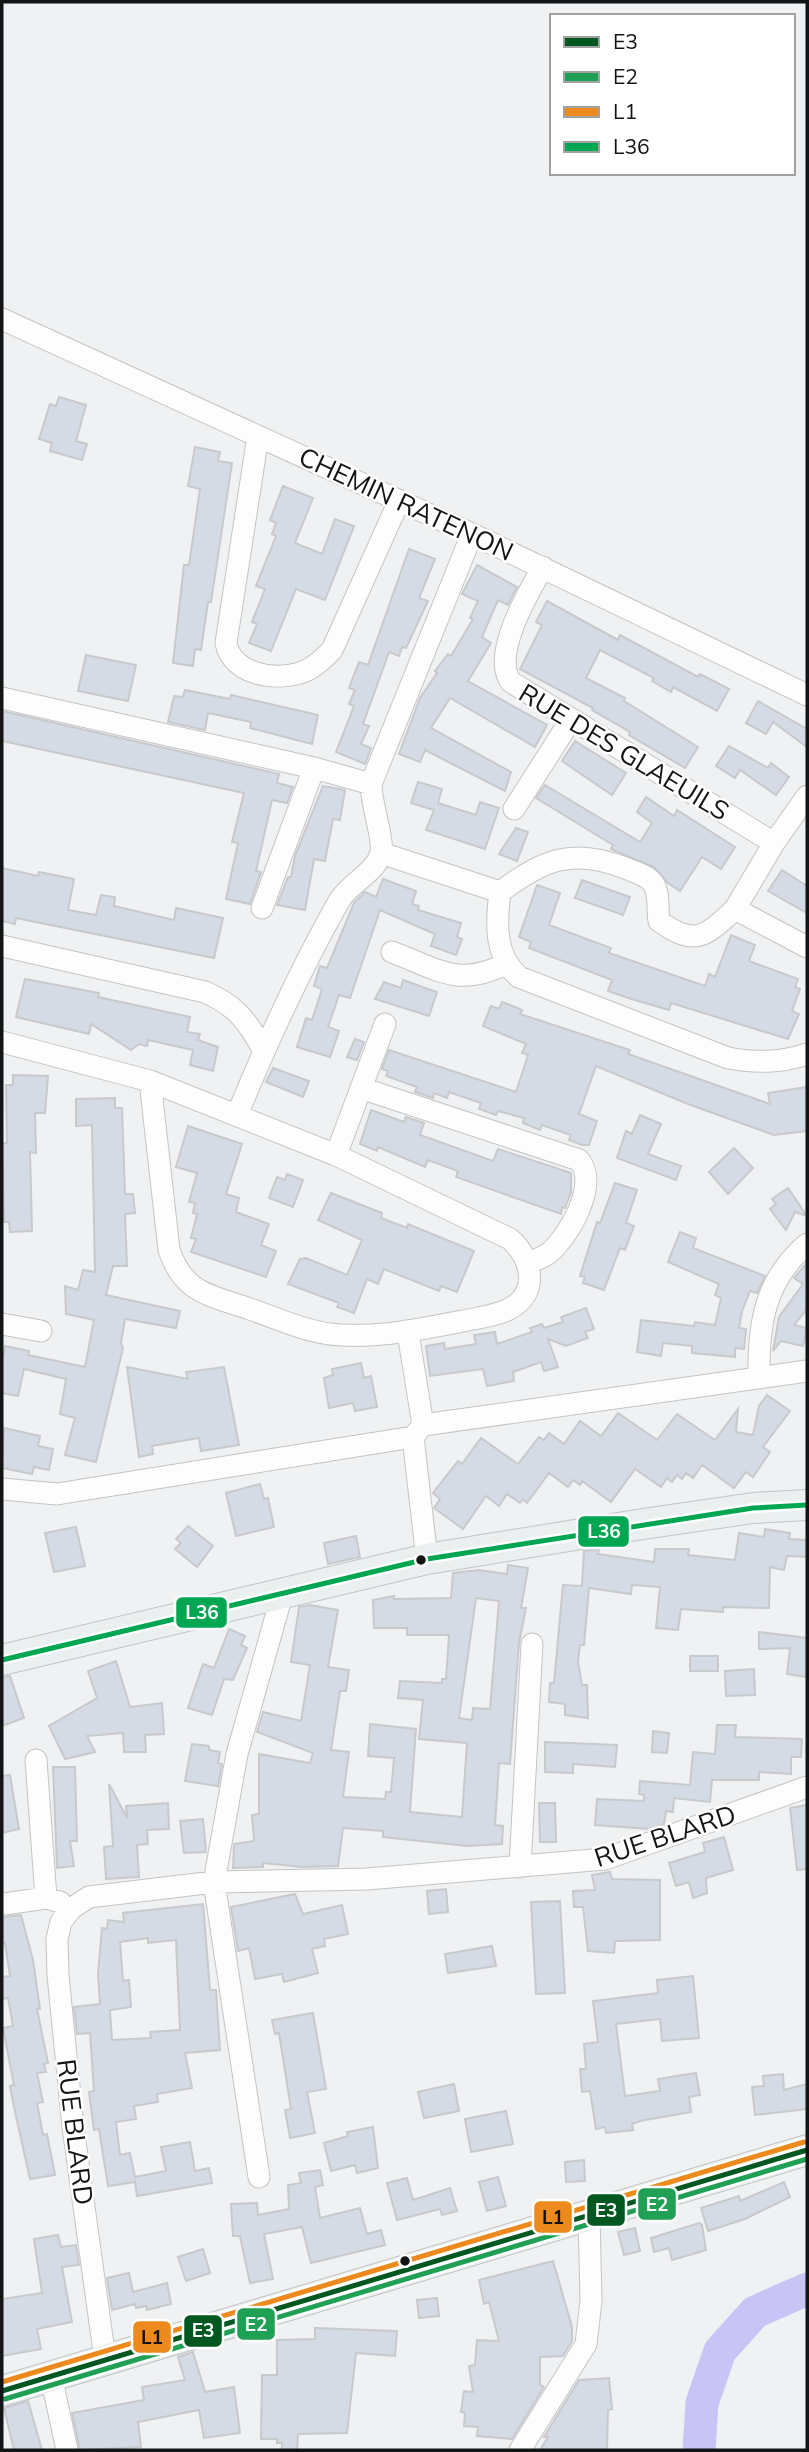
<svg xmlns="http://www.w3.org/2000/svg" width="809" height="2452" viewBox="0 0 809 2452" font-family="Mulish,sans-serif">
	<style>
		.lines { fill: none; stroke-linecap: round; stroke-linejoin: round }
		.river { stroke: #c8c4f5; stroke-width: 33 }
		.building { fill: #d5dbe5; stroke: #c8c9cb; stroke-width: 2; fill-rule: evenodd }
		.street-casing { stroke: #c2c4c5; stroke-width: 23 }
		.secondary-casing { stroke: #c2c4c5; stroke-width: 32 }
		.street { stroke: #fdfdfd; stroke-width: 21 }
		.secondary { stroke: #eaeff0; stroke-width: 30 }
		.bus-1-casing { stroke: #fff; stroke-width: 10 }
		.bus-2-casing { stroke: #fff; stroke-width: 10 }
		.bus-3-casing { stroke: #fff; stroke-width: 10 }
		.bus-4-casing { stroke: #fff; stroke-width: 10 }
		.bus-1 { stroke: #005820; stroke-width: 5 }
		.bus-2 { stroke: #1fa055; stroke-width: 5 }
		.bus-3 { stroke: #ec8a1e; stroke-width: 5 }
		.bus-4 { stroke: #00a651; stroke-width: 5 }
		.bus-dot { fill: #131415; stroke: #fff; stroke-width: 2.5 }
		.labels { text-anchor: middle; stroke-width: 5; stroke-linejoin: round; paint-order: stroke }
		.street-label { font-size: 26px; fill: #131415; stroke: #fff }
		.line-badge { stroke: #fff; stroke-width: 2.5 }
		.badge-label { font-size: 19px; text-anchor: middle; font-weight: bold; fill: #fff }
		.pale-badge-label { font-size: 19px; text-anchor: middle; font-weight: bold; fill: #111 }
	</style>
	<rect width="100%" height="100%" fill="#eff1f3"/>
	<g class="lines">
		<!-- river -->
		<path class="river" d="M699 2450 702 2403 720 2351 755 2312 807 2289"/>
	</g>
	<!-- building -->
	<path class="building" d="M59 397 86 405 76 441 87 444 82 460 50 451 52 443 39 439 50 404 56 406Z
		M195 447 220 452 218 461 232 463 211 602H208L201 650 195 649 193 666 173 663 184 565H189L200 489 188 486Z
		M283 486 313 498 295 543 322 554 335 519 354 526 325 600 296 589 271 651 249 643 257 624 252 622 265 589 256 586 276 536 272 534 276 523 270 520Z
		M409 549 435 559 419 598 428 601 406 648 402 647 399 656 389 652 363 724 369 726 361 744 371 748 365 764 336 752 354 706 349 704 355 690 349 688 359 662 368 665Z
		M477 565 517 587 508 605 498 600 482 637 491 643 468 681 547 725 535 747 450 698 431 728 511 772 505 791 425 750 420 762 399 754 420 698 437 673 435 671 448 654 451 656 473 619 470 618 478 601 462 594Z
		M547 601 618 640 620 635 698 677 700 674 729 689 717 711 673 687 671 692 652 681 654 678 600 650 586 678 625 698 624 701 698 747 685 768 629 735 630 732 592 710 593 708 520 669 542 625 536 622Z
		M86 655 136 665 128 701 78 691Z
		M185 690 230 699 231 695 318 715 312 744 250 728 251 722 208 713 205 730 168 722 174 696 183 697Z
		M758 701 807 729V747L773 722 766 734 746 723Z
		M2 711 279 774 277 783 293 787 287 803 272 800 256 871 261 872 250 904 226 899 238 843 232 842 244 793 2 741Z
		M575 741 626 773 612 795 562 761Z
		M729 746 768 768 771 763 789 777 776 795 740 770 735 778 716 766Z
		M418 782 442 789 438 803 476 815 480 802 499 808 485 849 426 830 434 810 411 803Z
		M545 785 640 842 652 823 637 812 646 797 674 816 677 810 735 847 721 869 702 857 680 891 668 883 654 867 613 850 611 849 613 845 536 798Z
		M323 786 345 790 340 820 333 819 325 861 314 859 305 910 277 905 288 877H291L295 856Z
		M516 828 528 832 517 861 499 854Z
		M2 868 38 876 39 872 74 879 68 910 96 915 101 895 115 897 114 906 174 920 176 908 223 918 214 958 16 918 15 924 2 921Z
		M782 870 807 886V913L768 891Z
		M383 879 416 891 412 904 419 906 418 910 461 923 457 937 462 939 456 955 431 946 435 934 380 910 350 998 339 995 328 1027 339 1031 330 1057 297 1047 306 1018 312 1020 322 989 314 986 320 966 327 968 354 903 365 892 376 897Z
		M582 880 630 897 623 915 575 898Z
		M537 885 560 893 549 925 611 948 609 953 705 986 709 974 715 977 731 935 755 945 749 961 798 979 795 987 800 989 792 1011 799 1014 788 1039 671 1003 669 1010 628 998 608 991 612 980 529 948 531 942 519 937Z
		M25 979 99 993 98 997 190 1017 187 1032 200 1034 198 1040 218 1047 213 1071 190 1065 193 1050 148 1040 147 1046 139 1044 131 1050 91 1024 89 1034 16 1017Z
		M403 980 437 992 429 1016 375 999 384 982 401 988Z
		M502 1002 522 1010 520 1014 630 1050 628 1054 770 1104 768 1093 807 1087V1131L774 1135 688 1104 596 1066 579 1114 597 1121 589 1145H582L569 1140 571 1135 542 1125 540 1130 523 1123 524 1118 498 1111 496 1115 479 1109 481 1103 449 1092 447 1098 434 1093 433 1098 415 1092 417 1087 386 1076 388 1071 382 1069 389 1050 516 1092 528 1055 522 1053 526 1044 483 1026 491 1006 499 1009Z
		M355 1039 364 1042 357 1060 347 1057Z
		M273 1068 309 1081 303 1097 266 1082Z
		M13 1075 48 1076 45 1113H35L36 1153 30 1152 32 1231 10 1232 9 1222H4L2 1143H7L6 1085H13Z
		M115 1098V1108H122L125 1194H133L135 1213 125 1214 127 1266H113L106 1295 180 1311 176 1328 125 1319 121 1343 123 1348 96 1462 65 1455 75 1418 60 1414 66 1379 24 1369 18 1396 2 1393V1364L5 1346 29 1351 28 1355 85 1367 94 1320 66 1314 65 1286 78 1290 83 1270 95 1272 92 1125 76 1126V1099Z
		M371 1110 404 1122 406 1117 424 1123 420 1135 493 1161 498 1149 571 1173V1192L565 1208 562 1207 561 1214 456 1177 458 1171 428 1160 425 1167 378 1147 377 1151 360 1144Z
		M640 1115 661 1124 648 1154 681 1166 676 1180 617 1158 626 1131 632 1134Z
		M188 1126 242 1144 226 1194 239 1198 236 1212 269 1224 261 1245 276 1251 266 1277 191 1252 196 1239 191 1238 197 1214 193 1213 195 1203 189 1202 197 1173 176 1167Z
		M734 1148 753 1168 728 1194 709 1172Z
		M287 1174 303 1180 293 1207 269 1198 277 1177 285 1180Z
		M615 1183 637 1190 626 1223 634 1226 625 1250 620 1248 604 1290 583 1283 585 1277 580 1276 597 1222 600 1223Z
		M788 1188 807 1216 795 1212 786 1230 770 1209 776 1204 772 1199Z
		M331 1193 382 1213 381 1218 407 1228 408 1224 474 1251 457 1292 441 1286 439 1291 384 1269 378 1284 367 1279 354 1313 337 1307 339 1303 288 1284 300 1259 306 1258 347 1275 362 1240 318 1220Z
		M680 1232 696 1238 693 1248 765 1276 757 1293 750 1291 742 1311 739 1328 746 1329 744 1349 735 1348V1357L692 1353V1346L663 1343 661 1356 637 1352 641 1320 694 1326 695 1322 715 1325 721 1298 715 1295 719 1284 668 1262Z
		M807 1263V1309L794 1325 807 1328 803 1346 781 1341 773 1351 779 1317 803 1284 794 1278Z
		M586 1308 594 1329 585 1332 588 1338 566 1346 548 1339 558 1367 544 1371 541 1362 513 1372 514 1381 487 1386 483 1369 430 1376 426 1346 444 1343 445 1349 476 1344 474 1335 495 1332 497 1344 532 1332 530 1328 542 1324 544 1328 563 1322 561 1317Z
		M361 1363 364 1378 371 1376 377 1407 355 1411 353 1403 329 1408 324 1378 333 1375 332 1369Z
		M127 1367 188 1379 186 1372 224 1367 239 1445 201 1451 199 1438 152 1446 153 1454 139 1457Z
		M767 1395 790 1411 763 1447 770 1452 753 1477 746 1472 734 1488 702 1465 693 1478 686 1473 682 1479 677 1475 672 1482 667 1478 661 1487 635 1469 611 1502 582 1481 580 1485 573 1480 568 1487 549 1473 527 1503 523 1499 520 1503 507 1494 499 1506 486 1496 463 1529 434 1508 440 1499 433 1493 458 1461 462 1464 481 1438 518 1464 539 1437 544 1440 549 1433 564 1444 580 1421 601 1436 618 1413 657 1440 677 1414 715 1440 738 1409 736 1432 753 1435 759 1406Z
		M4 1428 40 1436 38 1446 53 1449 49 1470 34 1467 32 1474 2 1468Z
		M260 1484 264 1499 268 1498 274 1527 236 1536 226 1493Z
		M188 1526 213 1546 197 1567 175 1549 181 1543 176 1539Z
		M76 1527 85 1566 54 1572 45 1533Z
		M765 1529 790 1533 789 1539 807 1540V1557L787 1556 784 1570 770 1567 769 1608 723 1607V1612L681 1609 678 1630 656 1628 660 1587 632 1585 631 1594 589 1588 584 1645H580L578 1662 582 1685H587L588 1718 565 1715V1704L549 1702 550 1683H554L563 1585 582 1586 584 1551 599 1549 598 1554 654 1562 655 1549H689L688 1555 735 1560 739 1533 764 1537Z
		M356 1536 360 1557 328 1564 324 1543Z
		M508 1565 528 1568 521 1608H526L519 1643 510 1764 499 1763 495 1825 503 1826 502 1844 467 1846 383 1837V1831L343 1828 338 1866 302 1867 263 1863V1867L233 1868 234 1844 254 1841 252 1815 259 1814V1754L310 1763 313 1753 257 1732 263 1712 301 1721 310 1665 291 1662 299 1607 310 1605 338 1610 328 1667 349 1670 346 1691H340L331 1750 349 1752 343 1797 385 1799 386 1792H391L394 1758 368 1756 370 1724 416 1729 410 1812 462 1817 467 1743 419 1739 423 1700 398 1698 400 1681 442 1683V1679H446L449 1635H407V1628H374L373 1600 394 1596V1599L451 1598 453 1573 479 1570 507 1574ZM476 1598 499 1601 490 1709 473 1708 472 1720 459 1718Z
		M229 1629 245 1636 241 1645 247 1648 233 1680 224 1679 212 1715 188 1708 203 1664 214 1668Z
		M759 1632 807 1638V1677L787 1674 790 1648 759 1649Z
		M690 1656H718V1671H690Z
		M116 1661 130 1707 162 1703 164 1734 145 1735 146 1752H124L123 1733 87 1736 95 1752 65 1759 49 1726 97 1698 88 1671Z
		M754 1669 755 1695 726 1696 725 1671Z
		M10 1676 24 1718 2 1726V1677Z
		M717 1725H736L735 1737 802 1739 801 1757H791V1774L759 1772V1780H712L710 1802 674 1798 673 1812 666 1811 664 1824 650 1829 595 1825 597 1799 644 1801V1795L639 1794 640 1781 690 1785 693 1752 715 1754Z
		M653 1731 669 1733 667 1753 652 1752Z
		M545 1742 617 1745 615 1767 573 1764V1773L545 1772Z
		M192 1744 209 1746V1750L220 1752 218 1763 222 1764 218 1786 185 1781Z
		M53 1767H75L77 1841H70L74 1866 57 1868Z
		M10 1775 19 1829 2 1833V1776Z
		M109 1784 127 1818 126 1806 168 1803 169 1829 147 1830 148 1844 137 1845 139 1877 106 1879 104 1847 113 1846Z
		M539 1803H555L556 1842H540Z
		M807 1805V1869L797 1870 790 1808Z
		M203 1819 206 1852 184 1853 180 1821Z
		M724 1837 733 1870 706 1878 707 1893 693 1898 689 1882 676 1886 669 1863 705 1852 703 1843Z
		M610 1872 612 1879 660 1880V1940L615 1941 614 1953 588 1951 583 1907H574L573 1891 595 1890 592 1875Z
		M446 1889 448 1912 429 1914 427 1891Z
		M295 1894 303 1914 342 1905 348 1934 324 1939 325 1946 312 1949 318 1973 284 1982 282 1974 255 1979 249 1948 238 1951 231 1907Z
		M560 1901 565 1993 536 1994 531 1902Z
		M203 1904 210 1990H216L220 2050 185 2053 192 2088 157 2094 158 2102 134 2106 136 2119 116 2122 120 2155 130 2153 135 2177 166 2171 161 2147 190 2142 195 2171 209 2168 212 2183 137 2196 135 2182 108 2186 99 2129 94 2130 89 2092 94 2091 90 2033 77 2034 74 2007 100 2004 98 1974 102 1928 107 1929 108 1920 124 1922 123 1913ZM148 1938V1943L176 1940 180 2030 150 2032 151 2038 112 2040 110 2010 131 2007 129 1980 123 1981 120 1942Z
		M21 1915 33 1960 40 2009H37L48 2063 44 2064 46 2072 37 2073 43 2102 37 2103 43 2135 47 2134 55 2175 30 2179 14 2107 10 2086 14 2085 3 2028 13 2026 8 1998 2 1999V1977L10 1976 5 1943 2 1944V1917Z
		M492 1946 496 1966 448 1973 445 1954Z
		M693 1976 699 2038 662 2041 660 2019 616 2024 625 2096 660 2091 658 2079 696 2073 700 2095 689 2097 691 2112 640 2121 632 2124 633 2130 606 2133 605 2127 596 2129 590 2091 582 2092 580 2069H586L584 2044 598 2042 593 2001 658 1993 657 1980Z
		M313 2013 326 2089 307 2092 315 2133 290 2138 285 2110 291 2109 279 2033 275 2034 272 2020Z
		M783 2074 784 2090 807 2084V2109L755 2115 752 2087 764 2086 763 2076Z
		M454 2084 459 2111 424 2118 418 2092Z
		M506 2111 513 2144 471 2152 465 2119Z
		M373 2127 378 2168 357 2173 355 2165 331 2171 324 2143 348 2136 347 2132Z
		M584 2160 585 2181 566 2182 565 2162Z
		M320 2170 323 2185 315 2187 320 2218 360 2208 367 2234 381 2230 385 2245 311 2263 302 2227 264 2234 273 2279 250 2283 240 2236H233L231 2204 257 2203 258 2215 289 2209 288 2185 301 2183 299 2173Z
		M498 2177 506 2206 487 2211 479 2182Z
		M407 2178 413 2200 450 2188 457 2211 442 2215 440 2209 397 2220 387 2183Z
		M784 2182 790 2197 745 2219 708 2231 701 2208 739 2196 740 2201Z
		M699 2223 702 2225 706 2250 672 2260 669 2248 654 2252 651 2238Z
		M635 2228 640 2251 624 2255 618 2232Z
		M58 2235 61 2247 76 2245 79 2265 62 2267 72 2322 37 2329 41 2349 2 2356V2299L42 2293 34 2239Z
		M203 2249 210 2273 186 2281 178 2257Z
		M553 2261 572 2327V2341L563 2356 540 2357V2385L544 2387 512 2439 477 2436 478 2427 464 2426 465 2413 461 2412 464 2391 473 2392 469 2366 475 2365 477 2340 499 2341 489 2302 484 2304 479 2280Z
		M129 2273 133 2292 167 2283 171 2304 147 2310 146 2306 136 2308 135 2304 112 2310 107 2278Z
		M437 2298 439 2316 419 2318 417 2300Z
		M315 2328 397 2331 395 2356 356 2353 347 2433 298 2434 297 2450H282V2443H277V2439H261L262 2375H277V2340L315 2339Z
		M193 2352 205 2392 234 2387 240 2433 204 2438 199 2410 138 2422 141 2447 80 2450 72 2413 144 2400 142 2387 185 2380 178 2357Z
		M609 2378 612 2409 608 2410 607 2450H540L548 2437H544L579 2380Z
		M28 2401 42 2450H14L4 2408Z"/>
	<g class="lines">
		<!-- street casing -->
		<g class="street-casing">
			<path id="street" d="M2 319 472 534 807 695
				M258 436 226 643C232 674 273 681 300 673 313 669 323 659 332 650L399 501
				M543 567C528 593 491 655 511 682L774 843
				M2 698 314 768 371 784
				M514 809 570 721
				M381 853 500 892C543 860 572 847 625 868 634 872 647 875 653 883 660 893 657 909 659 921 695 947 705 937 735 909L807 947
				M500 892C496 923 494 955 519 977L728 1058C756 1063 780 1063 807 1054
				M262 908 314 768
				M735 909 774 843 807 796
				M2 946 205 992C235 1005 248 1021 263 1050
				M392 952C437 969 459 988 505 964
				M2 1042 150 1081 336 1155 510 1239C531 1257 541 1293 509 1309 496 1316 477 1318 463 1321 422 1329 383 1337 342 1335 310 1334 279 1319 250 1309 210 1295 184 1294 169 1250L150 1081
				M361 1088 579 1160C599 1184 570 1235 549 1253 544 1257 535 1260 529 1263
				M237 1115C267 1042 300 970 339 901 349 883 375 874 381 853 384 839 371 804 371 784L472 534
				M336 1155 385 1024
				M2 1324 41 1331
				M408 1333 423 1425 413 1437 427 1559
				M759 1378C758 1323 765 1280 807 1244
				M423 1425 807 1371
				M2 1489 57 1494 413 1437
				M36 1760 46 1898
				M520 1867 532 1644
				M4 1904 46 1898 60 1902
				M259 2177 214 1882 237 1754 282 1595
				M105 2359 73 2127 58 1975 57 1939 61 1922 72 1908 89 1897 214 1882 367 1879 605 1859 807 1787
				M51 2376 67 2450
				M520 2450 586 2344 591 2301 589 2215"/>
		</g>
		<!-- secondary casing -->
		<g class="secondary-casing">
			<path id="secondary" d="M2 1660 427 1559 643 1524 753 1508 807 1505
				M2 2391 807 2150"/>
		</g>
		<!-- street -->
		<use href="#street" class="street"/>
		<!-- secondary -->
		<use href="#secondary" class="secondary"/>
		<!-- bus-1 casing -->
		<g class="bus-1-casing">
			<path id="bus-1" d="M2 2391 807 2150"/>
		</g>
		<!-- bus-2 casing -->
		<g class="bus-2-casing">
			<path id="bus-2" d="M5 2399 807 2159"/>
		</g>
		<!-- bus-3 casing -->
		<g class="bus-3-casing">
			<path id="bus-3" d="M2 2382 804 2142"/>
		</g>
		<!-- bus-4 casing -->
		<g class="bus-4-casing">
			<path id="bus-4" d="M2 1660 427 1559 753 1508 807 1505"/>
		</g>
		<!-- bus-1 -->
		<use href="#bus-1" class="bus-1"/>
		<!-- bus-2 -->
		<use href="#bus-2" class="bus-2"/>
		<!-- bus-3 -->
		<use href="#bus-3" class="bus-3"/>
		<!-- bus-4 -->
		<use href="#bus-4" class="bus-4"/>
	</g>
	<!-- markers -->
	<g class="bus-dot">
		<circle cx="421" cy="1560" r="6"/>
		<circle cx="405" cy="2261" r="6"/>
	</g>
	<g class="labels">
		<!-- street labels -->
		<g class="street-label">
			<text transform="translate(406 504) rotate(25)" y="9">CHEMIN RATENON</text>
			<text transform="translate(624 752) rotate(31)" y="9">RUE DES GLAEUILS</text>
			<text transform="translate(665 1836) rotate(-18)" y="9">RUE BLARD</text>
			<text transform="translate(75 2132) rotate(83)" y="9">RUE BLARD</text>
		</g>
	</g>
	<g class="line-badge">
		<rect x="577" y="1515" width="53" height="33" rx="7" fill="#00a651"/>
		<rect x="175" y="1596" width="53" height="33" rx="7" fill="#00a651"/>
		<rect x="637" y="2187" width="40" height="34" rx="7" fill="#1fa055"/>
		<rect x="586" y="2193" width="40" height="34" rx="7" fill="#005820"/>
		<rect x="533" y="2200" width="40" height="34" rx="7" fill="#ec8a1e"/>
		<rect x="236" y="2307" width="40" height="34" rx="7" fill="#1fa055"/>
		<rect x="183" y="2314" width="40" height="34" rx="7" fill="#005820"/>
		<rect x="132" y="2320" width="40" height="34" rx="7" fill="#ec8a1e"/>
	</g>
	<g class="badge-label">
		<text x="604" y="1538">L36</text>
		<text x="202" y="1619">L36</text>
		<text x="657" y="2211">E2</text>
		<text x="606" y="2217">E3</text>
		<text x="256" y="2331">E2</text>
		<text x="203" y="2337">E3</text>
	</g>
	<g class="pale-badge-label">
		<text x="553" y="2224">L1</text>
		<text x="152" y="2344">L1</text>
	</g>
	<!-- border -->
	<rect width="809" height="2452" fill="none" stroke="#131415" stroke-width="7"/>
	<!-- legend -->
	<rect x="550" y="14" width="245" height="161" fill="#ffffff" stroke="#a1a1a1" stroke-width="2"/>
	<rect x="564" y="37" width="35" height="10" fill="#005820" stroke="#a1a1a1" stroke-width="2"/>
	<text x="613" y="49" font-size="21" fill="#131415">E3</text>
	<rect x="564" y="72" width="35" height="10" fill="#1fa055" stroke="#a1a1a1" stroke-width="2"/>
	<text x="613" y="84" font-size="21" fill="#131415">E2</text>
	<rect x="564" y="107" width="35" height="10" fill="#ec8a1e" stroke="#a1a1a1" stroke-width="2"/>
	<text x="613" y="119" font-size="21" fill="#131415">L1</text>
	<rect x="564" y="142" width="35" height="10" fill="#00a651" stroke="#a1a1a1" stroke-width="2"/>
	<text x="613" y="154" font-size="21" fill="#131415">L36</text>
</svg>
